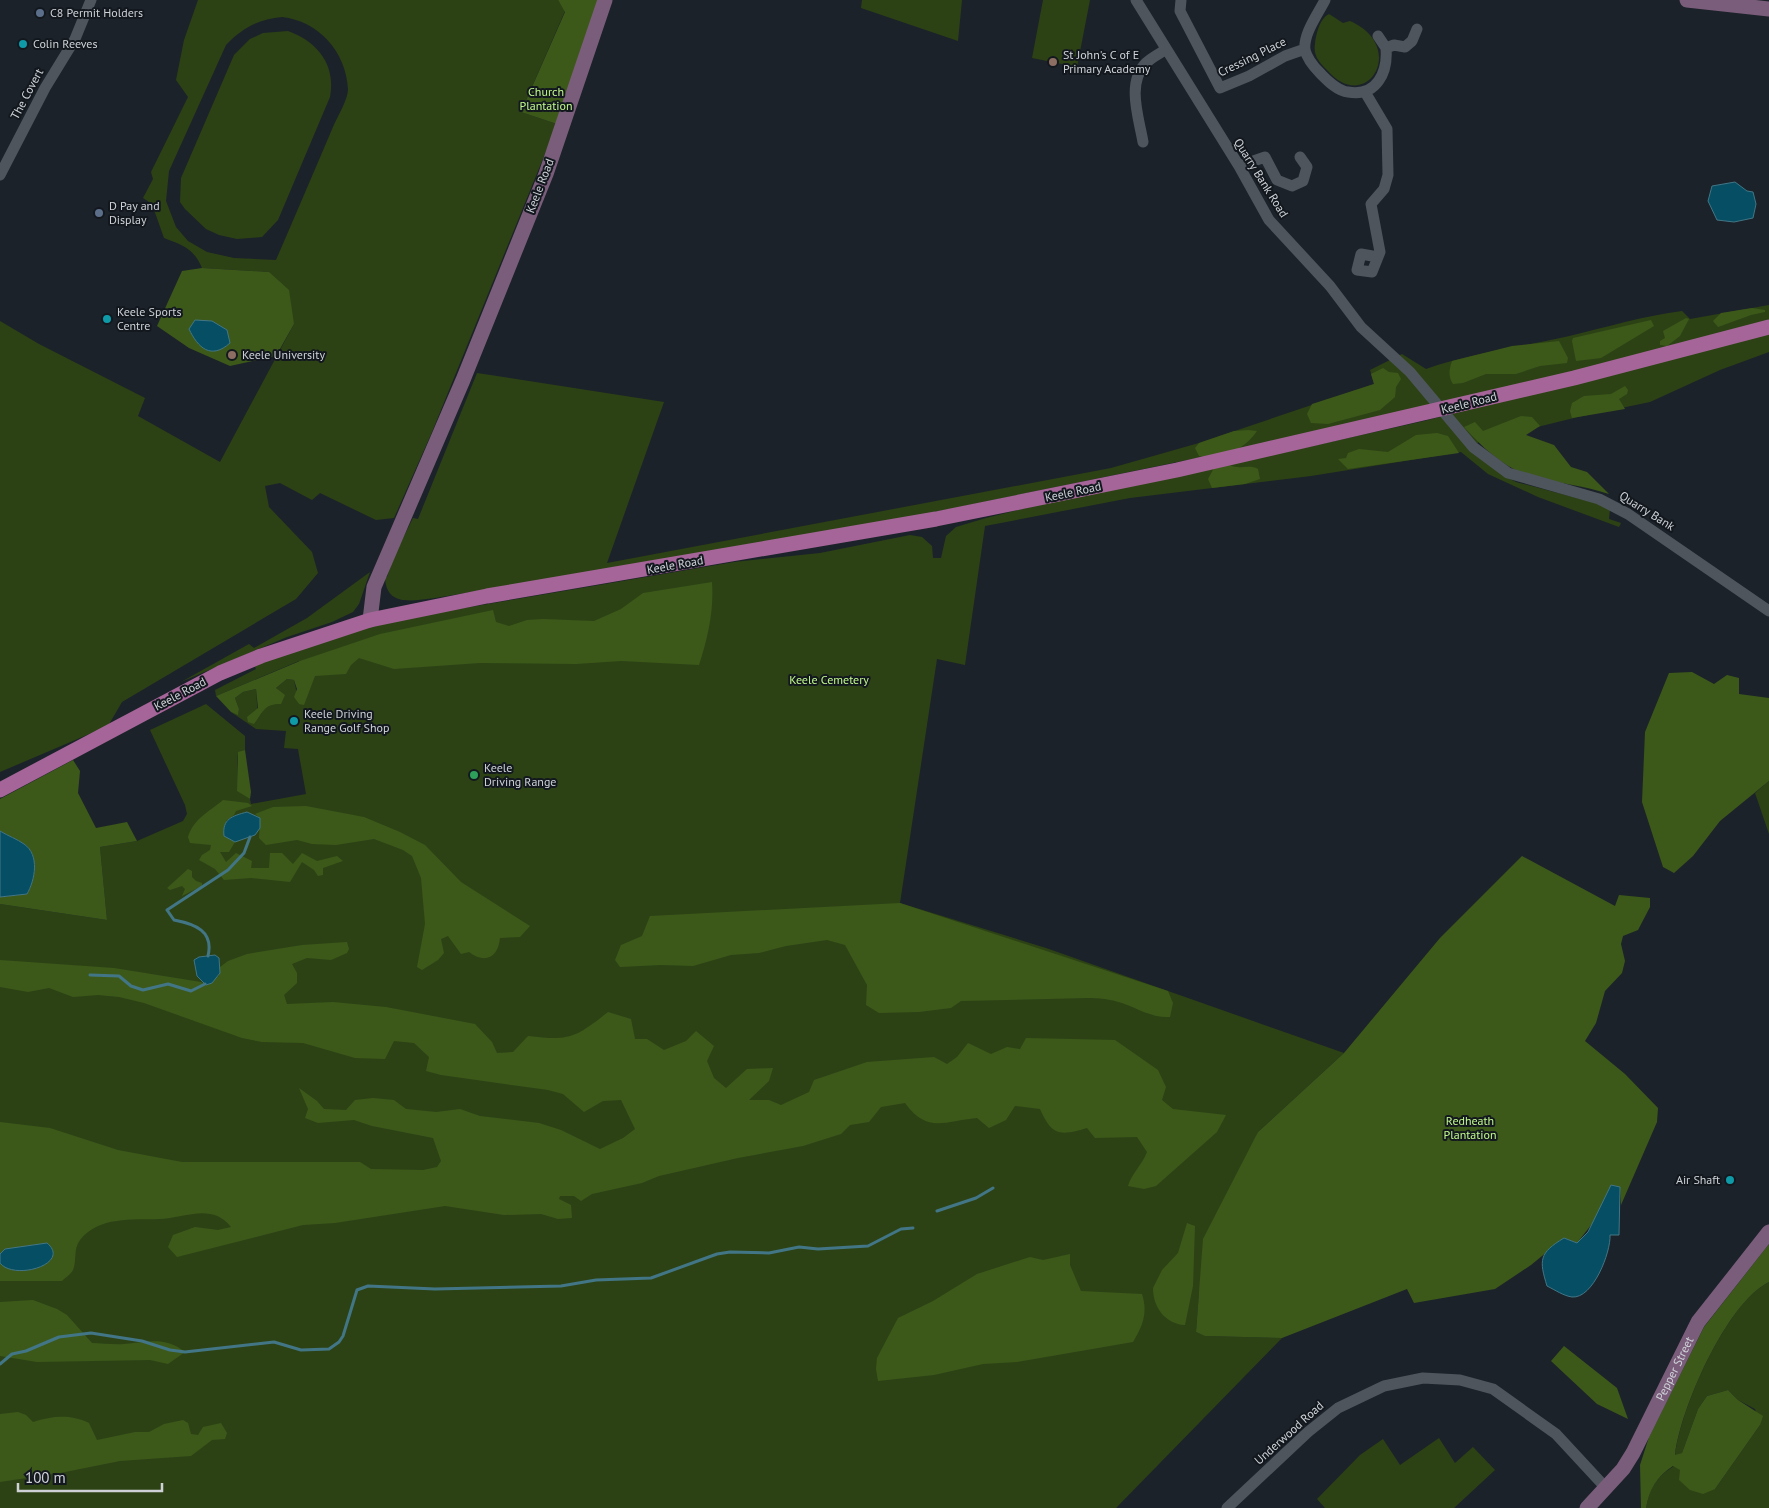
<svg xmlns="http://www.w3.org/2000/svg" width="1769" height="1508" viewBox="0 0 1769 1508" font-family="'PT Sans',sans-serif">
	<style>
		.green { fill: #2c4215; fill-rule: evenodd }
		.forest { fill: #3c591a }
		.water { fill: #064e63; stroke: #427686 }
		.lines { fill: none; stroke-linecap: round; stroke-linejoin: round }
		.stream { stroke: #427686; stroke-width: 3 }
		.street { stroke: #4e555d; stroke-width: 11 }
		.secondary { stroke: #7a5d7b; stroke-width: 15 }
		.primary { stroke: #a56599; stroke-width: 15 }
		.service-dot { fill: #5c6f8a; stroke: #13181f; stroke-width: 2 }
		.culture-dot { fill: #0f9aa8; stroke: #13181f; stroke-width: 2 }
		.education-dot { fill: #8d6e63; stroke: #13181f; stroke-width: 2 }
		.leisure-dot { fill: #2e9e5b; stroke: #13181f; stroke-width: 2 }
		.labels { text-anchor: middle; stroke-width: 4; stroke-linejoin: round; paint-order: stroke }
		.poi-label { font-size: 12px; fill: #ced2d7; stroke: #13181f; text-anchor: start }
		.street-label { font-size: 12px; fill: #ced2d7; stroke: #13181f }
		.park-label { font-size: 12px; fill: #c1f98b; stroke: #13181f }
	</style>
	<rect width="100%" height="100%" fill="#1c2229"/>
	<!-- green -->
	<path class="green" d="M198 0H558L565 11 521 112 557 124 432 432 394 518 376 520 320 493 312 500 280 483 265 486 269 507 312 552 318 573 296 599 122 702 108 726 0 772V321L39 344 145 398 138 416 220 462 294 324 269 272 202 268C194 249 183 245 164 238L152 204 143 198 153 179 151 172 188 97 176 80 184 40ZM282 17C318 21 346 51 348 89 348 100 337 117 333 127 314 172 295 216 276 260L234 258 207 252 188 241 176 227 166 201 169 171 226 45C242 28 259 19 282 17Z
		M862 0H962L958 41 861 8Z
		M1043 0H1090L1077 67 1032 58Z
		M1329 14 1343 23 1350 21C1409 47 1366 116 1327 70 1319 62 1313 55 1315 44 1316 34 1320 18 1329 14Z
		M288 31C318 42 336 65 330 97L278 220 262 237 237 239 219 235 206 229 185 209 180 202 181 178 234 55 250 39 263 33Z
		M1769 305V321L1586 369 1338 429 828 534 435 598C414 600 386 608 385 577H387L393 558 413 518 418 519 477 373 664 402 607 563 1111 468 1199 443 1374 384 1370 370 1402 354 1426 369C1472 353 1519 347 1565 337 1604 328 1642 316 1682 311L1690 319Z
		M1769 332V352L1720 370 1650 402 1578 417 1480 441 1473 447 1502 475 1516 482 1607 506 1610 509 1609 519 1621 523 1619 527 1538 497 1488 474 1461 452 1311 476 1130 498 985 526 965 665 937 659 900 903 1046 948 1344 1053 1258 1132 1199 1293 1196 1332 1206 1336 1282 1338 1116 1508H0V904L107 920 100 847 137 841 183 821 187 814 185 805 150 730 206 704 245 736V750L238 753C236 765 239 778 237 790L250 799 251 804 306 794 298 749 284 748 286 731 256 729 231 712 238 714 239 709 235 698 243 692 256 689 258 718C264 708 273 701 279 691L276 688 287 679 294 680 299 704V661L216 696 215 690 256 669 254 664 360 629 429 614 734 562 820 553 910 535 922 537 932 546 933 558H941L946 536 956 527 986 518 1059 500 1142 484 1424 421Z
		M370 572 359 604 353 612 332 622 287 637 181 682 249 644 254 648 307 618Z
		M1769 781V834L1755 793Z
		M1769 1282V1508H1646C1649 1489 1657 1476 1674 1466L1715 1489 1760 1425 1755 1409 1738 1400 1728 1390 1707 1396 1698 1409 1682 1453 1675 1456C1680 1410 1726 1303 1769 1282Z
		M1439 1438 1455 1463 1473 1447 1495 1470 1454 1508H1325L1317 1499 1360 1455 1383 1439 1400 1465Z"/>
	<!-- forest -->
	<path class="forest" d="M558 0H599L557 124 521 112 565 12Z
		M202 268 269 272 289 290 294 324 276 356 230 366 189 348 157 326 182 271Z
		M1752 308 1765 310V312L1751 315 1718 327 1713 321 1721 313Z
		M1686 318 1689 319 1680 336 1667 346 1660 345V341L1665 338 1663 331Z
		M1651 320 1654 326 1601 358 1576 361 1572 341 1573 338Z
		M1559 341 1568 358 1567 363 1540 366 1516 374H1486L1463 383 1453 384C1448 376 1449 370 1452 361L1512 346Z
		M1383 368 1389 372 1398 373 1401 379 1396 387 1395 397 1380 410 1328 424 1311 423 1307 414 1312 404 1374 384 1371 374Z
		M1625 386 1628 390 1627 394 1619 399 1625 409 1572 418 1570 411 1572 403 1584 396 1611 394Z
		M1521 416 1532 417 1540 426 1526 435 1554 445 1571 467 1587 472 1609 494C1584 486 1561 483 1536 478 1506 470 1484 449 1464 427L1475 422 1483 431Z
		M1248 430 1257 431C1244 450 1221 460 1199 456L1195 448 1199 443 1234 431Z
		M1437 433 1448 436 1459 453 1348 469 1338 459 1346 458 1348 453 1359 449 1388 452 1416 435Z
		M1229 465C1240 470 1249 464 1258 469L1260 479 1245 484 1212 488 1208 479 1214 468Z
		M712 582C714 611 708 637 699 665L621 661 576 664 480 663 394 669 359 658 351 665 346 674 315 676 304 705 299 704 294 697 297 689 294 680 287 679 276 688 285 695 281 704C265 703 263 712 254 724L248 722 247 717 258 708 256 689 243 692 235 698 239 709 238 715 231 712 216 696 300 661 380 634 493 610 496 622 509 626 527 620 543 619 594 621 621 609 643 593Z
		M1692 672 1714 684 1727 675 1739 678V694L1769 698V781L1720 821 1693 856 1674 873 1663 867 1642 802 1645 732 1669 673Z
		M245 750 251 792 250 799 237 791 238 752Z
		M73 760 80 771 78 793 96 828 127 822 137 841 100 847 107 920 0 904V897L27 894C35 880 40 855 24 844 17 839 8 836 0 831V799Z
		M223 800 248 803 252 806 236 811 234 815 226 821 229 839 235 842 229 852H220L226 862 236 853 252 861 251 868H269L270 853H282L293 864 302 853 317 861 337 856 343 861 323 868V875L318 876 314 870 302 862 290 882 251 878 224 880 215 869 199 860 202 855 210 850 211 845 190 843 188 837C194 818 209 812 223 800Z
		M306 806 364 817 400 832 425 845 461 882 530 926 520 937 500 938C498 958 485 964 469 952L461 954 448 936 441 939 444 953 438 960 422 970 417 967 425 924 421 878 412 856 403 850 374 839 336 845 312 844 297 840 266 845 259 838 260 818 255 814 273 807Z
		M1522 856 1615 906 1619 895 1650 898V907L1638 930 1623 936 1621 944 1625 961 1622 973 1605 991 1596 1023 1585 1041 1625 1074 1658 1108 1657 1122 1621 1205 1620 1188 1577 1243 1564 1238 1531 1265 1495 1289 1414 1303 1407 1289 1282 1338 1205 1336 1196 1332 1203 1239 1258 1132 1344 1053 1440 938Z
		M188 869 192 871V877L196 881 202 883V886L182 896 185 889 182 886 170 890 167 888Z
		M900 903 1168 991 1173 1003 1170 1017C1152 1018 1139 1009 1122 1003 1110 999 1099 998 1087 998L961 1001 951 1008 919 1012 879 1013 866 1005 867 985 845 945 827 940 786 946 759 953 731 955 693 966 661 965 620 967 615 960 621 945 642 936 650 916Z
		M347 942 349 949 347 953 331 960 307 958 292 964 297 973V983L284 995 287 1004 333 1002 386 1007 475 1024 492 1042 497 1053 513 1052 528 1036C570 1041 575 1038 608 1012L631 1019 635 1039H647L664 1050 686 1041 696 1031 714 1046 707 1061 714 1078 726 1088 747 1069 773 1068 769 1081 749 1100H769L781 1105 809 1092 814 1080 867 1062 934 1057 947 1064 957 1057 968 1043 991 1054 1007 1047 1020 1049 1026 1038 1115 1040 1158 1070 1166 1087 1162 1100 1173 1109 1226 1115 1217 1132 1156 1186 1144 1189 1128 1186C1132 1173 1142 1165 1147 1152L1137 1137 1095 1138 1087 1128C1060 1136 1052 1136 1040 1109L1015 1106 1006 1120 989 1128 977 1118C943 1121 928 1134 905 1103L881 1107 869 1122 850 1125 841 1134 803 1146 738 1158 659 1176 642 1183 592 1194 581 1201 574 1196H560L559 1199 571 1205 572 1218 558 1219 541 1214 504 1215 445 1206 335 1223 303 1225 177 1257 168 1247 173 1235 195 1227 218 1230 231 1227C211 1202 184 1219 159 1219 132 1220 99 1216 80 1240 73 1249 77 1261 73 1270 71 1274 65 1278 62 1281H0V1122L50 1128 118 1150 182 1162H360L371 1169 423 1170 437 1167 441 1161 433 1138 372 1126 354 1120 318 1123 305 1118 308 1109 299 1088 317 1101 324 1109 346 1110 355 1100 373 1098 394 1100 406 1109 436 1112 460 1109 480 1116 539 1123 561 1130 600 1149 623 1138 635 1129 621 1100 603 1101 584 1112 563 1094 548 1090 441 1075 426 1071 429 1057 414 1043 394 1041 385 1059 355 1058 303 1043 262 1042 242 1038 144 1003 119 997 98 995 73 997 49 988 28 992 0 987V960L114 968 201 982 206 985 219 976 220 967 228 961 247 954 302 945Z
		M1187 1223 1195 1226 1193 1286 1185 1325C1165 1324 1153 1307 1153 1288L1162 1270 1178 1253Z
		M1769 1244V1282C1726 1303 1680 1410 1675 1455L1682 1453 1698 1409 1707 1396 1728 1390 1738 1400 1763 1416 1760 1425 1715 1489 1703 1494 1690 1490 1679 1480 1680 1470 1673 1466C1657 1476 1649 1490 1646 1508H1641L1640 1465 1649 1437 1704 1327Z
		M1070 1254V1265L1081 1291 1142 1294C1148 1312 1143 1326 1133 1342L1017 1362 983 1364 934 1375 878 1381 876 1369 877 1358 898 1318 933 1301 977 1274 1030 1257 1043 1260Z
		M33 1300 57 1309 67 1315 92 1343C102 1343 113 1345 124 1344 146 1342 166 1336 185 1352L168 1364 150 1360 37 1362 0 1356V1302Z
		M1564 1346 1617 1388 1628 1419 1597 1404 1551 1361Z
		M18 1412 26 1415 33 1422C53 1416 69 1414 89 1423L97 1440 135 1432H149L164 1424 183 1420 188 1423 191 1434 198 1435 203 1427 221 1423 227 1433 225 1439 212 1440 191 1456 120 1461 60 1473 0 1482V1414Z"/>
	<!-- water -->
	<path class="water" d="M1735 182 1747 191 1753 192 1756 204 1753 218 1734 222 1717 220 1708 201 1712 186Z
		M195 320 212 321 227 330 230 343C211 360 198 348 189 329Z
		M247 812 260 818V828L255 835 235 842 224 836C222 819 232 816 247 812Z
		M0 831C8 836 17 839 24 844 40 855 35 880 27 894L0 897Z
		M215 955 219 958 220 973 212 983 206 985 197 976 194 960 199 957Z
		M1611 1185 1620 1187 1619 1235H1610C1611 1252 1593 1299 1572 1297 1564 1296 1555 1290 1547 1286 1539 1260 1539 1253 1564 1238L1577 1243 1588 1232Z
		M47 1243C72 1264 14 1281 0 1263V1254L5 1249Z"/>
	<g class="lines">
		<!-- stream -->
		<path class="stream" d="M208 956C214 931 195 924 174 920L167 910 228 870 244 853 250 837
			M90 975 119 976 131 986 143 990 168 984 191 991 205 984
			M937 1211 976 1198 993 1188
			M0 1364 12 1354 26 1351 59 1337 91 1333 142 1341 170 1350 185 1352 274 1342 301 1350 329 1349 339 1342 343 1336 357 1290 368 1286 435 1289 561 1286 596 1280 651 1278 717 1254 730 1252 769 1253 799 1247 818 1249 868 1246 901 1229 913 1228"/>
		<!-- street -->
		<path class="street" d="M1136 0 1239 166 1269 220 1330 286 1361 327 1410 372 1473 447 1508 473 1599 499 1628 514 1769 611
			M1181 0 1180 11 1220 88 1249 76 1285 56 1305 49
			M1325 0C1318 14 1303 34 1305 50 1307 58 1314 67 1320 73 1327 80 1337 91 1348 92 1377 97 1388 72 1386 48L1394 45 1405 47 1412 41 1417 29
			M1378 36 1386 48
			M1365 92 1387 129 1388 175 1384 189 1371 204 1380 252 1372 272 1357 270 1361 254 1378 257
			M1143 142C1139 118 1126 83 1146 63 1151 58 1159 54 1165 50
			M1239 166 1265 157 1277 180 1292 186 1303 181 1307 167 1300 157
			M0 175 45 88 75 39 91 0
			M1227 1508 1308 1432 1338 1408 1384 1386 1423 1378 1460 1380 1493 1389 1556 1434 1606 1488"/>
		<!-- secondary -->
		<g class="secondary">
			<path d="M1687 0 1769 9"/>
			<path d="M370 620 374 587 463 380 546 174 605 0"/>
			<path id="s1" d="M1587 1508 1623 1469 1633 1453 1698 1322 1769 1232"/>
		</g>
		<!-- primary -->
		<path class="primary" d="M0 790 220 673 261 656 370 620 487 596 936 519 1177 470 1574 378 1769 327"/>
	</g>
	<!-- markers -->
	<g class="service-dot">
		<circle cx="40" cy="13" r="5"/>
		<circle cx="99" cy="213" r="5"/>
	</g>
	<g class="culture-dot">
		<circle cx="23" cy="44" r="5"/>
		<circle cx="107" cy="319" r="5"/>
		<circle cx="294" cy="721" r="5"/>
		<circle cx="1730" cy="1180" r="5"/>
	</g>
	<g class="education-dot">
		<circle cx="1053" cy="62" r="5"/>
		<circle cx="232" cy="355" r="5"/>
	</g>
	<circle class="leisure-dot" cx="474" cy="775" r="5"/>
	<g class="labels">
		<!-- poi labels -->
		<g class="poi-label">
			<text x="50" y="17">C8 Permit Holders</text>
			<text x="33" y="48">Colin Reeves</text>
			<text x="1063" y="59">St John's C of E<tspan x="1063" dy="14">Primary Academy</tspan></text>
			<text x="109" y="210">D Pay and<tspan x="109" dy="14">Display</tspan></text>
			<text x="117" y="316">Keele Sports<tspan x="117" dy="14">Centre</tspan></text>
			<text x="242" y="359">Keele University</text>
			<text x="304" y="718">Keele Driving<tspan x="304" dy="14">Range Golf Shop</tspan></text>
			<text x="484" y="772">Keele<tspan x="484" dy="14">Driving Range</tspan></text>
			<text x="1720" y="1184" text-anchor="end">Air Shaft</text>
		</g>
		<!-- street labels -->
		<g class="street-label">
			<text transform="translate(1252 57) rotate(-26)" y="4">Cressing Place</text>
			<text transform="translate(27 94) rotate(-62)" y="4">The Covert</text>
			<text transform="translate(1261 178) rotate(58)" y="4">Quarry Bank Road</text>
			<text transform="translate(540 186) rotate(-69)" y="4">Keele Road</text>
			<text transform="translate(1469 403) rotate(-14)" y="4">Keele Road</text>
			<text transform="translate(1073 492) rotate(-12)" y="4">Keele Road</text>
			<text transform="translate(1647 511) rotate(32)" y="4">Quarry Bank</text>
			<text transform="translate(675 565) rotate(-10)" y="4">Keele Road</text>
			<text transform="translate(180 694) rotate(-28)" y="4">Keele Road</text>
			<text dy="4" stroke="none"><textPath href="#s1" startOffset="166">Pepper Street</textPath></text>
			<text transform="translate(1289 1433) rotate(-42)" y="4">Underwood Road</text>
		</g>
		<!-- park labels -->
		<g class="park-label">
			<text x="546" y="96">Church<tspan x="546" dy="14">Plantation</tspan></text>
			<text x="829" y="684">Keele Cemetery</text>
			<text x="1470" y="1125">Redheath<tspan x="1470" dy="14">Plantation</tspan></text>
		</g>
	</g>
	<!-- scale -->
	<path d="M18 1483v8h144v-8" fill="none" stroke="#ced2d7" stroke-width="2.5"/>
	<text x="25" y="1483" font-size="15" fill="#ced2d7" stroke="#13181f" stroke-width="4" paint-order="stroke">100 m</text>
</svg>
